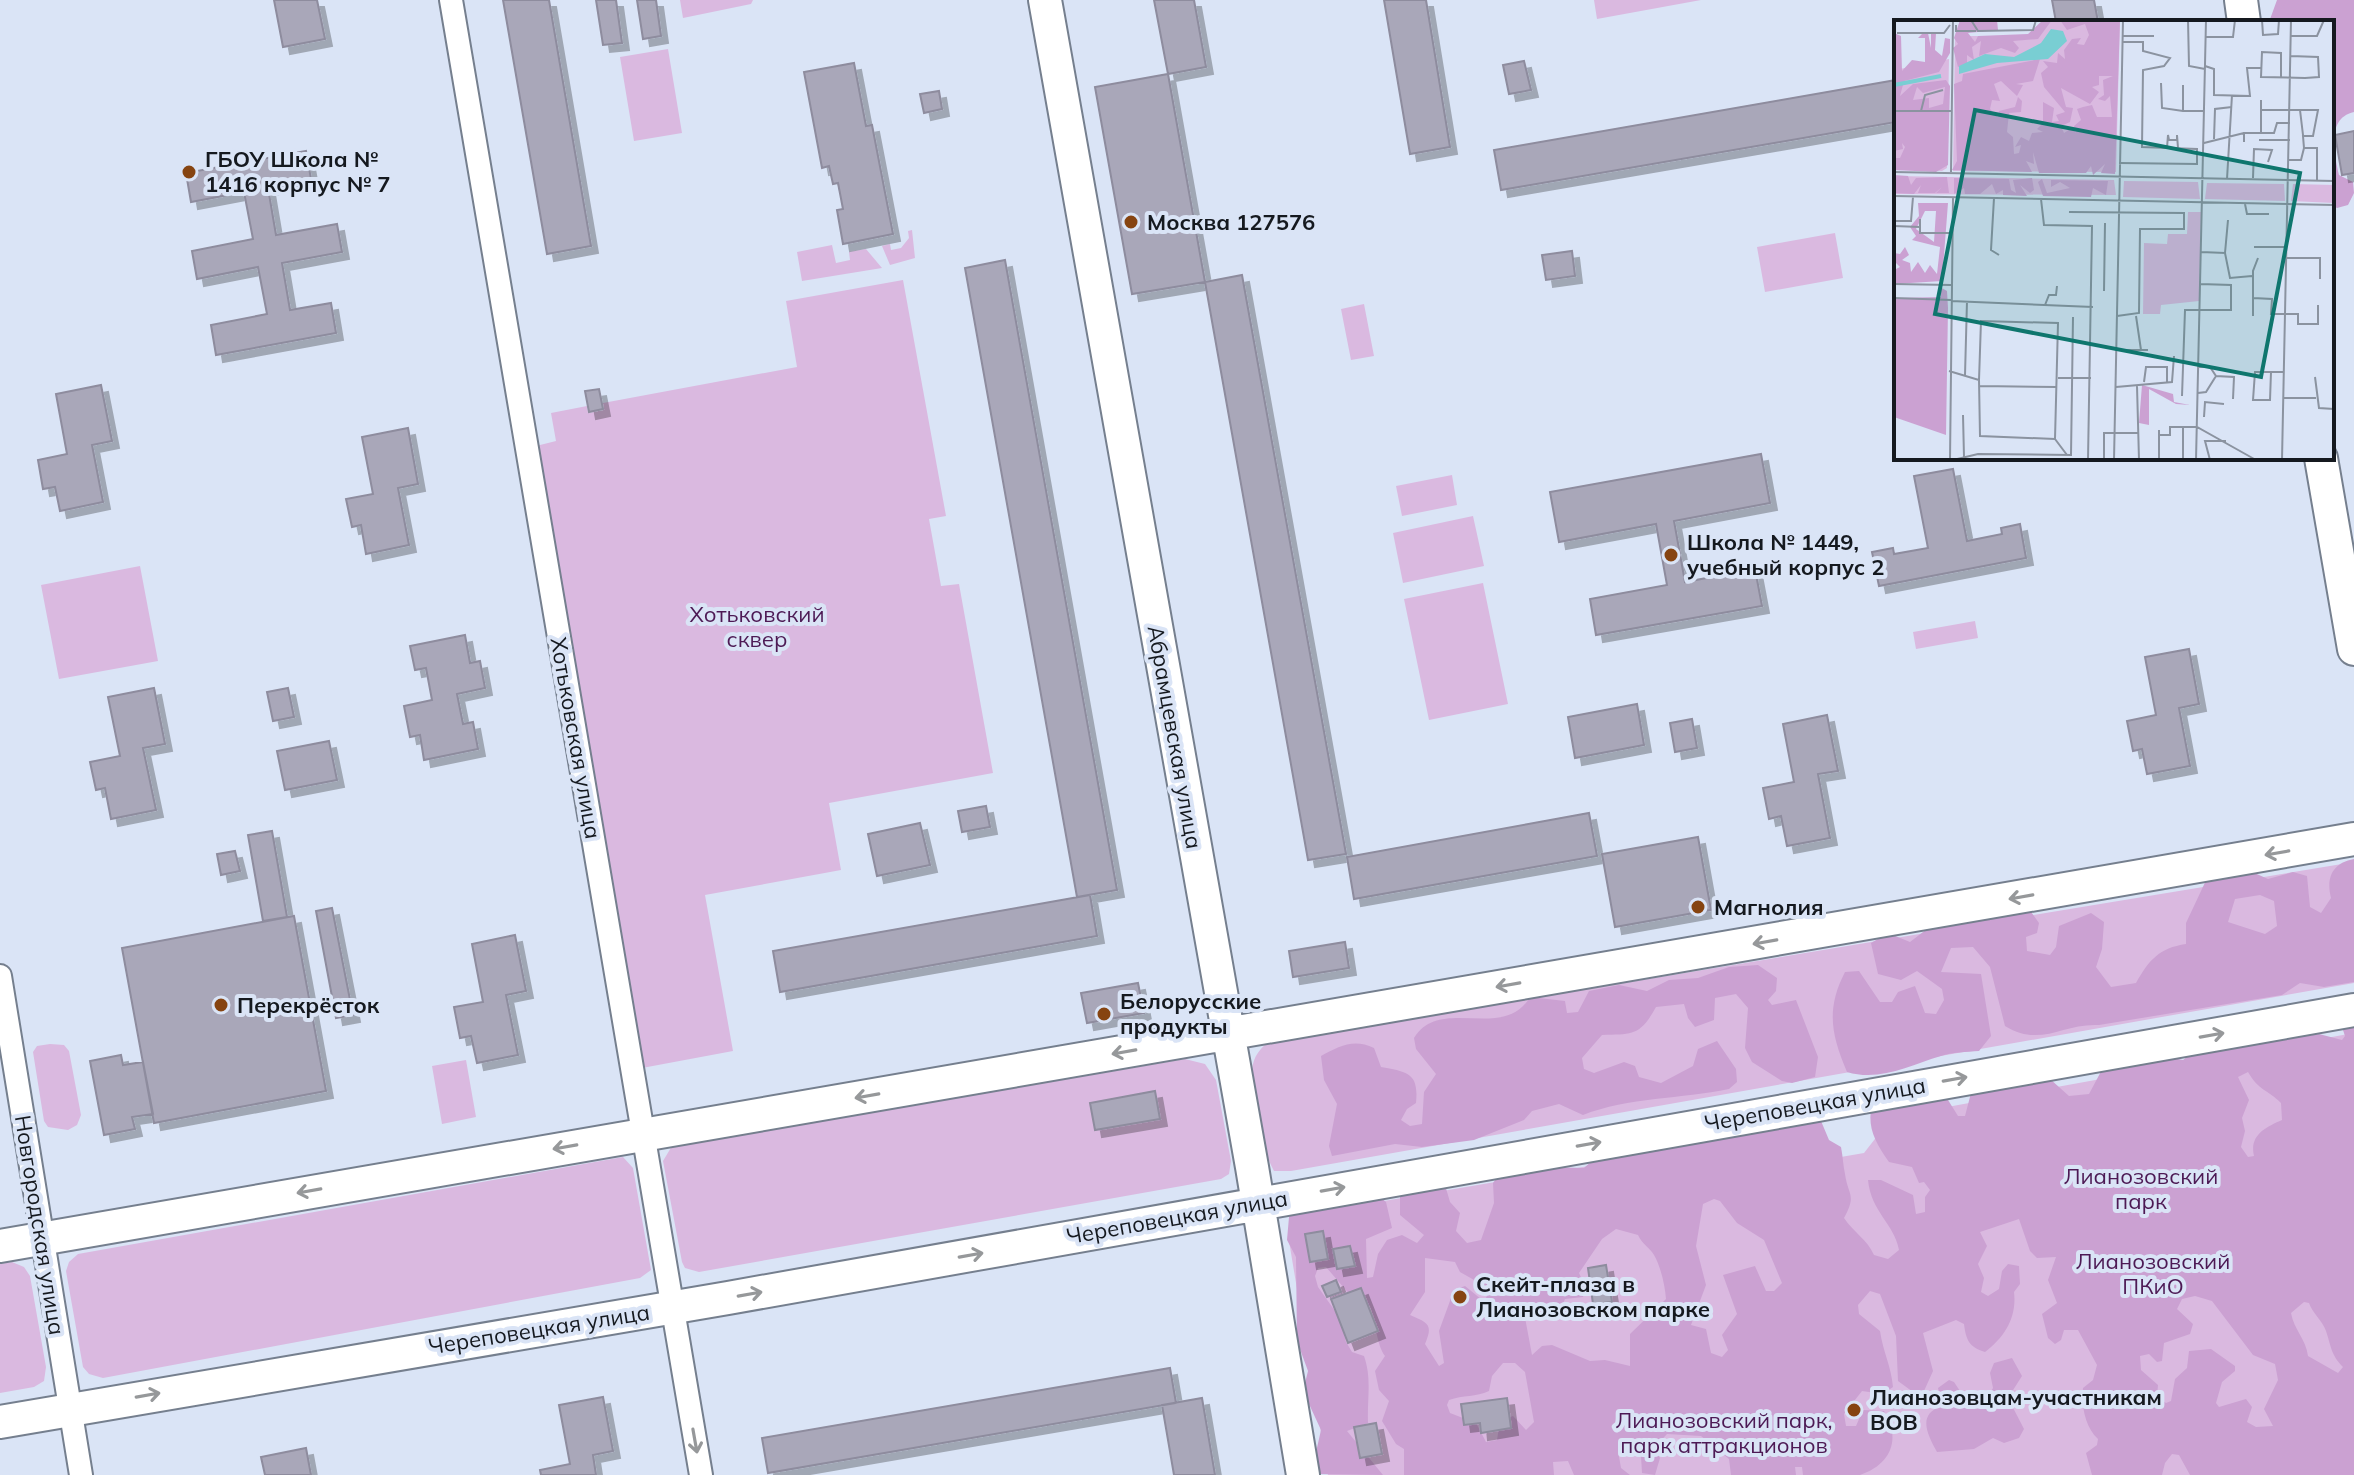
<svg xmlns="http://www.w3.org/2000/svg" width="2354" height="1475" viewBox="0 0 2354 1475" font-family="Mulish,sans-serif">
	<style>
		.green { fill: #dab9e0 }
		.forest { fill: #cba1d2; fill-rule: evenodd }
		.building { fill: #a9a7b9; stroke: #8e8c9e; stroke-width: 2; filter: url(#shadow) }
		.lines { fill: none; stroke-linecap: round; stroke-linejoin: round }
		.street-casing { stroke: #757f8e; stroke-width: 26 }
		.secondary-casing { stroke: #757f8e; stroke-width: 36 }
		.street { stroke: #fff; stroke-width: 22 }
		.secondary { stroke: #fff; stroke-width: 32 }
		.oneway { stroke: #96989a }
		.poi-dot { fill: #864411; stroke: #dae4f6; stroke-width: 3 }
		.labels { text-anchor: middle; stroke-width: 8; stroke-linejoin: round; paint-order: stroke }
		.poi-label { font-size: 22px; font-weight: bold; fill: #15191f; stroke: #dae4f6; text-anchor: start }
		.park-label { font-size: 22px; fill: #4d1a55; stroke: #dae4f6 }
		.street-label { font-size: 22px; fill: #15191f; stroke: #dae4f6 }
		.inset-river { fill: none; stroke: #79ced3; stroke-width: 4 }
		.inset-road { fill: none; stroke: #8b93a0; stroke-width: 2 }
		.view { fill: #0f766e; fill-opacity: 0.15; stroke: #0f766e; stroke-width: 4 }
		.inset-edge { fill: none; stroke: #15191f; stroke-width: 4 }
	</style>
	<defs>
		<filter id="shadow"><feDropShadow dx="7" dy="7" stdDeviation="0" flood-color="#0004"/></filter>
	</defs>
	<rect width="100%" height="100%" fill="#dae4f6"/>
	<!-- green -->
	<path class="green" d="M680 0H753L751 4 683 18Z
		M1594 0H1701L1597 19Z
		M668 49 682 133 634 141 620 57Z
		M912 230 915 258 890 265 882 246 890 244 891 250 901 248 909 238 908 231Z
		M1835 233 1843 278 1765 292 1757 247Z
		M832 245 836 263 850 260 849 252 866 249 882 268 802 281 797 252Z
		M903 280 946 516 929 519 941 586 959 584 993 773 829 803 841 870 705 895 733 1051 642 1068 536 446 556 441 551 413 587 406 588 413 604 410 603 403 797 367 786 301Z
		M1364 304 1374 356 1351 360 1341 309Z
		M1452 475 1457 505 1402 516 1396 486Z
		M1473 516 1484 566 1403 583 1393 533Z
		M140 566 158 661 59 679 41 585Z
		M1483 583 1508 704 1429 720 1404 599Z
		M1975 621 1978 638 1916 649 1913 632Z
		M2354 862V983L1291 1171H1274C1263 1152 1249 1091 1252 1069 1254 1056 1259 1050 1268 1042Z
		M2354 1033V1475H1328L1288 1235 1308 1214 1800 1130 1835 1158 1864 1153 1892 1117Z
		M50 1044 64 1045 69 1051 81 1115 77 1125 68 1130 48 1127 44 1121 33 1052 37 1046Z
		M1185 1059 1205 1064 1216 1080 1231 1161 1229 1174 1221 1179 699 1272 685 1268 682 1262 663 1161 672 1146Z
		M466 1060 476 1117 442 1124 432 1066Z
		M623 1157 633 1168 651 1270 640 1278 103 1378 89 1374 83 1367 66 1271 69 1262 78 1254Z
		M12 1262 24 1267 30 1276 46 1367 44 1381 34 1387 0 1393V1264Z"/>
	<!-- forest -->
	<path class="forest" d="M2277 0H2354V112C2326 118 2334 154 2339 175L2353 182 2354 193 2348 205 2337 208 2332 205V22H2269Z
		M2354 859V982L2324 987 2300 983 2282 995 2099 1025C2062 1023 2041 1048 2005 1026L1990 967 1973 947 1951 948 1941 972 1981 974 1991 1036 1979 1051C1967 1052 1952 1052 1941 1056 1910 1065 1880 1082 1847 1072 1831 1034 1826 1009 1845 972L1859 971 1880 1002H1892L1898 992 1915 986 1925 1013 1936 1014 1944 1000 1942 989 1917 971 1901 980 1878 974 1871 943 1888 933 1910 942 1936 922 2029 909 2039 923 2037 933 2026 937 2027 951 2050 955 2056 947 2059 926 2091 913 2104 922 2102 949 2096 967 2111 987 2136 983C2149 960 2159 948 2186 944V923L2209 874 2250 871 2268 879 2293 872 2307 876 2310 907 2321 913 2331 898C2326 878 2332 863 2354 859ZM2260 895 2274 901 2277 926 2265 934 2228 922 2235 899Z
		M1758 965 1777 978 1776 991 1768 1000 1772 1005 1796 1000 1818 1057 1815 1077 1792 1083 1782 1081 1752 1062 1745 1048 1748 1008 1736 994 1715 998 1714 1020 1695 1027 1688 1018 1684 1004 1656 1007C1640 1036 1633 1034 1602 1035L1582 1058 1584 1069 1594 1073 1624 1062 1635 1066 1639 1077 1661 1083 1693 1066 1698 1049 1717 1041 1736 1069 1737 1082 1729 1089C1682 1099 1628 1097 1583 1115L1559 1104 1532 1111 1524 1120 1474 1140 1422 1147 1395 1144 1332 1156 1329 1146 1337 1104 1324 1080 1321 1056C1339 1046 1354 1038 1374 1048L1381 1067C1408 1072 1419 1073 1416 1103L1407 1109 1401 1120 1410 1126 1422 1124 1424 1092 1436 1074 1416 1049 1414 1038C1440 995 1504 1042 1530 997L1565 1001 1567 1013 1578 1012 1589 991 1619 985 1647 991 1669 980 1698 978 1729 967Z
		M2354 1010V1475H2190L2179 1455 2172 1454 2165 1463 2162 1475H2092L2086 1453 2097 1445 2098 1439C2085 1427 2081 1405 2083 1388L2093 1380 2097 1365 2078 1330H2064L2061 1340 2055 1344 2048 1338 2042 1314 2057 1303 2048 1280 2056 1257 2037 1258 2030 1251 2019 1219 1980 1232 1987 1246 1978 1264 1984 1278 1981 1292 1988 1296 1999 1289 2002 1271 2008 1264 2019 1266 2020 1284 2014 1292C2017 1317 2005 1337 1985 1352 1969 1347 1966 1340 1964 1324L1956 1320 1923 1333 1933 1371 1924 1391 1913 1392 1898 1381 1896 1336 1880 1294 1870 1291 1858 1305 1859 1314 1880 1331C1883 1352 1891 1365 1893 1387L1883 1394 1862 1391 1844 1414 1846 1426H1856L1863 1410 1884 1411C1902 1440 1890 1465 1860 1475 1845 1475 1819 1475 1803 1475L1802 1467H1795L1796 1475H1731L1729 1459 1701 1436 1667 1434 1655 1447 1660 1458 1655 1475 1642 1473 1641 1456 1628 1448 1618 1451 1621 1468 1630 1475H1574L1568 1461 1553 1462 1554 1475H1404V1449L1396 1444 1382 1421 1389 1401 1379 1390 1375 1371 1385 1356C1376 1344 1376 1321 1370 1306L1357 1303 1326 1267 1318 1268 1315 1276 1318 1287 1340 1318 1346 1342 1352 1352 1364 1356C1372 1379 1367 1398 1368 1423L1347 1431 1383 1475 1318 1474 1314 1461 1321 1430 1303 1391 1308 1371 1297 1341 1296 1257 1287 1240 1289 1217 1296 1202 1371 1189 1386 1202 1392 1228 1366 1239 1367 1278 1373 1277 1378 1254 1387 1240 1402 1235 1417 1243 1424 1235 1400 1215V1195L1443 1178 1450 1202 1460 1213 1456 1231 1467 1243 1481 1240 1494 1203 1493 1183 1505 1166 1584 1168C1602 1151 1617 1153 1640 1154L1649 1146 1803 1109 1821 1121 1829 1140 1841 1147C1843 1157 1843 1165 1845 1174 1848 1196 1857 1194 1844 1218 1854 1233 1867 1239 1874 1255L1888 1259 1899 1250C1894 1223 1871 1212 1868 1180H1881L1913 1195 1916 1214 1925 1212V1197L1930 1190 1924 1182 1919 1183 1912 1167 1889 1162C1872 1138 1865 1122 1875 1094L1943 1092 1958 1116H1965L1971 1093 2011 1080 2016 1088 2024 1083 2050 1079 2069 1096 2089 1094 2105 1064 2167 1057 2183 1060 2196 1050 2297 1024 2306 1036 2319 1034 2342 1040 2345 1036 2341 1024ZM2248 1072C2259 1091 2267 1089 2281 1103L2282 1120C2266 1127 2249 1135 2254 1156L2248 1157 2241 1147 2245 1131 2242 1118 2249 1100 2238 1077ZM1714 1199 1720 1201 1737 1223 1764 1240 1782 1283 1774 1291H1766L1755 1266 1723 1275 1737 1314 1722 1335 1728 1350 1722 1357 1711 1353 1706 1329 1691 1325 1706 1285 1696 1246 1703 1204ZM1616 1229 1638 1235C1642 1244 1650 1248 1654 1255 1661 1267 1665 1286 1666 1299L1630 1334V1366L1605 1360 1590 1361 1552 1345 1542 1346 1532 1355 1523 1307 1528 1303 1547 1313 1562 1306 1565 1299 1583 1297 1586 1288 1579 1273 1602 1239ZM1425 1258 1455 1262 1460 1272 1490 1289 1486 1298 1481 1299 1465 1286 1454 1290 1439 1331 1444 1363 1439 1366 1425 1344C1433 1325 1429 1323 1410 1315L1425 1292ZM2195 1296 2212 1301 2253 1355 2275 1364 2278 1380 2264 1409 2273 1426 2256 1427 2247 1422 2252 1407 2246 1399 2219 1407 2216 1403 2222 1382 2235 1371V1366L2211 1349 2189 1351 2187 1368 2175 1379 2171 1401 2166 1403 2157 1397 2158 1385 2141 1370 2140 1356 2149 1354 2157 1362 2162 1361 2164 1343 2190 1334 2193 1324 2177 1309 2182 1299ZM2304 1302 2309 1303C2313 1314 2322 1320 2326 1331 2331 1346 2331 1355 2343 1367L2338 1373 2308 1356C2306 1339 2294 1330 2291 1313ZM1503 1363H1515L1525 1372 1534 1422 1526 1430 1513 1416 1500 1421 1497 1440 1486 1442 1476 1423 1450 1413 1447 1405 1449 1400C1463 1395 1476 1397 1489 1391L1492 1376Z
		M2012 1358 2022 1376 2008 1398 2024 1429 2019 1438 2004 1443 1993 1438 1974 1449 1937 1452C1927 1434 1917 1414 1942 1406L1938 1388 1949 1380 1954 1382 1960 1391 1958 1408C1968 1409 1988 1397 1993 1388L1990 1373 1994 1363Z"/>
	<!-- building -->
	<path class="building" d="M274 0H317L325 39 283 47Z
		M503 0H549L591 246 547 254Z
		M596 0H616L622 43 603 45Z
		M637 0H656L661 36 643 39Z
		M1154 0H1194L1206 67 1168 74Z
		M1384 0H1426L1450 147 1410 154Z
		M2052 0H2094L2098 22H2056Z
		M1524 61 1531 90 1509 94 1503 65Z
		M854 63 866 126 872 125 893 234 843 244 837 210 843 209 838 183 833 184 829 166 822 168 804 72Z
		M1168 74 1205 282 1132 294 1095 87Z
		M1896 80V122L1501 190 1494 150Z
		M939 91 942 109 924 113 920 94Z
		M2354 131V173L2342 175 2335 135Z
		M306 151 311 179 268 188 276 235 337 224 342 252 282 263 290 310 331 303 336 333 216 355 211 325 267 314 258 267 197 279 192 251 253 239 244 192 191 202 186 173Z
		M1572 251 1575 276 1546 280 1542 255Z
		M1005 260 1117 890 1077 897 965 268Z
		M1242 275 1346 854 1308 860 1205 282Z
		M101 385 112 441 92 445 103 502 60 511 55 487 43 489 38 460 67 454 56 394Z
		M599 389 603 409 589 412 585 391Z
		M408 428 418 484 398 488 409 545 366 554 361 525 352 527 346 499 373 494 362 437Z
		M1761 454 1770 503 1674 521 1685 582 1755 569 1762 606 1596 635 1590 599 1667 585 1656 524 1559 542 1550 492Z
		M1953 469 1967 541 2002 534 2001 528 2020 524 2026 558 1879 586 1872 552 1893 548 1894 554 1928 548 1914 476Z
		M465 635 470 663 480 661 485 688 457 694 463 724 473 722 478 749 424 760 420 735 410 737 404 706 432 700 426 668 415 670 410 646Z
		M2189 649 2199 704 2179 708 2190 766 2147 774 2142 749 2133 751 2127 721 2156 715 2145 657Z
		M154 688 165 744 143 748 156 810 111 819 105 788 96 790 90 762 120 756 108 697Z
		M288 688 294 717 273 721 267 692Z
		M1637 704 1644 745 1575 758 1568 717Z
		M1827 715 1838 771 1818 774 1830 838 1787 846 1781 816 1769 819 1763 788 1794 782 1783 724Z
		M1692 719 1697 748 1675 752 1670 723Z
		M329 741 337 780 285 790 277 751Z
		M986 806 990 827 962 832 958 811Z
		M1589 813 1597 856 1354 899 1347 857Z
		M920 823 930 865 877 876 868 834Z
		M272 831 287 917 263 921 248 835Z
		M1698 837 1711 910 1615 927 1602 854Z
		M235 851 240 871 221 875 217 854Z
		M1090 895 1097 936 780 992 773 951Z
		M332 908 353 1015 336 1018 316 911Z
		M294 916 326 1091 154 1123 122 948Z
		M515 935 526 991 506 995 518 1055 477 1063 471 1036 460 1038 454 1007 483 1002 472 944Z
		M1345 942 1349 968 1293 977 1289 951Z
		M1138 983 1144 1013 1087 1023 1081 993Z
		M121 1055 123 1065 143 1062 153 1114 132 1117 135 1129 104 1135 90 1061Z
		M1155 1091 1160 1119 1095 1130 1090 1103Z
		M1323 1231 1328 1259 1310 1262 1305 1234Z
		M1350 1246 1355 1266 1337 1269 1333 1249Z
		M1606 1265 1612 1302 1593 1304 1588 1268Z
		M1336 1280 1341 1292 1327 1297 1322 1286Z
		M1361 1288 1378 1331 1348 1343 1331 1299Z
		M1170 1368 1176 1403 768 1473 762 1438Z
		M603 1397 613 1451 593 1455 596 1475H541L540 1470 570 1464 559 1405Z
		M1202 1398 1215 1475H1174L1162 1405Z
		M1507 1398 1511 1428 1481 1433 1480 1423 1464 1425 1461 1404Z
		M1376 1423 1382 1454 1360 1458 1354 1427Z
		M306 1448 311 1475H265L261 1457Z"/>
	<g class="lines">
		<!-- street casing -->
		<g class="street-casing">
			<path id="street" d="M451 0 701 1475
				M0 976 81 1475"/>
		</g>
		<!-- secondary casing -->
		<g class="secondary-casing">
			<path id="secondary" d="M1045 0 1252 1167 1303 1475
				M2241 0 2244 22
				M2321 458 2354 649
				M0 1246 2354 839
				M0 1422 728 1298 2354 1010"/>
		</g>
		<!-- street -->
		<use href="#street" class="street"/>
		<!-- secondary -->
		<use href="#secondary" class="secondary"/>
	</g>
	<!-- one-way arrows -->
	<defs><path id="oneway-shaft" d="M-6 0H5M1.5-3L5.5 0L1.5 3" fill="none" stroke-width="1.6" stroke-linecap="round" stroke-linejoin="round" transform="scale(2)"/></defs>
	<g class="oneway">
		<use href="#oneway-shaft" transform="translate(2277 853) rotate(170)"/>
		<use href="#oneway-shaft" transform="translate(2021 897) rotate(170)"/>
		<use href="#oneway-shaft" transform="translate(1765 942) rotate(170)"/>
		<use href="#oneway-shaft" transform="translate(1508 985) rotate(170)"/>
		<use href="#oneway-shaft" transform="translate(2212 1035) rotate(-10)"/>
		<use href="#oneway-shaft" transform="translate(1124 1052) rotate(170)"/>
		<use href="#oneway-shaft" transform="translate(1955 1079) rotate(-10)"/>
		<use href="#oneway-shaft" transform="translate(867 1096) rotate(170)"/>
		<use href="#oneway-shaft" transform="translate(1589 1144) rotate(-10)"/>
		<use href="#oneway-shaft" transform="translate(565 1147) rotate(170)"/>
		<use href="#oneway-shaft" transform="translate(1333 1189) rotate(-10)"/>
		<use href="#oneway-shaft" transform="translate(309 1191) rotate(170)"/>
		<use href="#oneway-shaft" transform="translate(971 1255) rotate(-10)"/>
		<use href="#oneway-shaft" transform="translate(750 1294) rotate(-10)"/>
		<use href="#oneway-shaft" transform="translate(148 1395) rotate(-10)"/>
		<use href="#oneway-shaft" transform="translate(695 1441) rotate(80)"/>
	</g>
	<!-- markers -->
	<g class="poi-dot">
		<circle cx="189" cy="172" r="8"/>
		<circle cx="1131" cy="222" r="8"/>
		<circle cx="1671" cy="555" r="8"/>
		<circle cx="1698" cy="907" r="8"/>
		<circle cx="221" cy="1005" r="8"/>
		<circle cx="1104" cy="1014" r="8"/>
		<circle cx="1460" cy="1297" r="8"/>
		<circle cx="1854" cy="1410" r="8"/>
	</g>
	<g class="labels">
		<!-- poi labels -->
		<g class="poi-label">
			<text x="205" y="167">ГБОУ Школа №<tspan x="205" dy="25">1416 корпус № 7</tspan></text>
			<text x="1147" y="230">Москва 127576</text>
			<text x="1687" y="550">Школа № 1449,<tspan x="1687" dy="25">учебный корпус 2</tspan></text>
			<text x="1714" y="915">Магнолия</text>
			<text x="1120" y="1009">Белорусские<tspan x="1120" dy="25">продукты</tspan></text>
			<text x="237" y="1013">Перекрёсток</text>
			<text x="1476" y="1292">Скейт-плаза в<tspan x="1476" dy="25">Лианозовском парке</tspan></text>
			<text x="1870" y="1405">Лианозовцам-участникам<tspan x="1870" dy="25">ВОВ</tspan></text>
		</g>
		<!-- park labels -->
		<g class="park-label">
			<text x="757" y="622">Хотьковский<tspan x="757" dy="25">сквер</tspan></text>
			<text x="2141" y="1184">Лианозовский<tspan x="2141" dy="25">парк</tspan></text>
			<text x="2153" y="1269">Лианозовский<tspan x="2153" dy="25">ПКиО</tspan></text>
			<text x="1724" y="1428">Лианозовский парк,<tspan x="1724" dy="25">парк аттракционов</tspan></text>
		</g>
		<!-- street labels -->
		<g class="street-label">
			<text transform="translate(1175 737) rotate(80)" y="8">Абрамцевская улица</text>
			<text transform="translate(576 738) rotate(80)" y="8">Хотьковская улица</text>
			<text transform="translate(1815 1104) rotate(-10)" y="8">Череповецкая улица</text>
			<text transform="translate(1177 1217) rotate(-10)" y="8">Череповецкая улица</text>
			<text transform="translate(40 1225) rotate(81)" y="8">Новгородская улица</text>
			<text transform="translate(539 1329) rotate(-9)" y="8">Череповецкая улица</text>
		</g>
	</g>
	<!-- overview -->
	<g transform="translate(1894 20)">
		<rect width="440" height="440" fill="#dae4f6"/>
		<path d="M1 0V50L55 39 53 148 48 151 0 149ZM155 0H226L222 152 59 151 61 16H143ZM0 156 220 160 222 175 0 174ZM230 161 304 162 306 179 229 177ZM313 163 390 164 391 181 311 179ZM399 164 440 165V183L397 181ZM294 192H307L305 281 267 285 266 294H249L250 223 273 224 274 214H293Z" fill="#dab9e0"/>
		<path d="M66 0H103L104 10 74 13 81 22 84 16 134 14 149 0H158L144 19 119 21 125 28 121 33 107 28 85 36 87 21 78 27 80 40 73 35V43L64 47 59 28 64 24 60 18ZM166 0H226L221 154 207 153 211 144 199 155 197 146 192 153H145L139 132 140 144 132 141 138 152 58 150 63 141 60 64 68 61 69 54 146 39 139 61 122 64 129 65 123 76 107 61 100 64 106 81 98 80 96 89 104 97 105 91 121 87 124 77 128 81 127 92 115 93 113 112 119 117 120 134 125 133 127 125 121 127 127 117 135 121 138 113 149 112 143 109 149 103V82L160 88 158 102 165 101 162 95 171 92 150 67 147 53 154 47 149 41 163 43 164 33 171 39 170 30 178 19 187 18 183 24 190 25 195 15 191 4 173 10ZM205 56H219L209 60 210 75 204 79 211 81 216 76 218 97H203L198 85 189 87 183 89 187 100 180 106 182 113 178 108 170 113 167 106 176 102 179 88 172 87 167 68 196 84 205 72 198 67 205 65ZM0 13 7 16 8 51 18 40 31 42V18H24L29 13H34L37 28V14L42 13 41 30 48 36 51 18 56 19V33L45 52 10 61 6 76 19 64 52 60 56 66 54 145 42 152 0 150V138H6L11 127 8 123 9 129 0 131ZM23 67 29 73 51 67 49 84 35 88V78L19 80ZM0 155 14 156 17 165 22 158 53 157 55 173H42L48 167 41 173H24L27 165 20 174 0 173ZM60 158 115 159 117 170 122 173 119 160 138 158 140 170 136 173 126 165 133 176 109 175V170L102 174 98 164 86 174H71L70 168 60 174ZM148 159 153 173 176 168 166 162 157 167V160L214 161 212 175 199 168 197 177 149 176 144 162ZM24 183H54L48 261 0 264V250L6 247 2 243 0 248V233L6 234 11 227 15 235 8 240 16 243 17 252 24 242 31 253 36 245 43 254 46 227 18 220 22 216 16 207 25 196ZM31 191H42L40 222 22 209ZM46 267 53 271 54 288 52 415 0 397V278L47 277ZM248 365 279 374 280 382 296 385 282 384 255 369V405L245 403Z" fill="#cba1d2" fill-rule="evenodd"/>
		<path d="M157 9 169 11 173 21 154 39 103 43 65 54V46L91 34 120 37 147 23Z" fill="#79ced3"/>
		<path class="inset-river" d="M0 65 47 56"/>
		<path class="inset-road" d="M77 0 84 11 139 10 142 0M294 0 295 46 311 49M368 0 369 15 384 14 385 0M62 5V11H82M3 13H50L56 5M229 16H260M397 16H423L430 0M312 17H339L341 0M228 22H249V31L276 38 270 46 249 50 248 127 303 129V144M311 46 320 49V75L356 76 353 48H367M387 57V33L368 32 367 57 411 58 425 57 424 37 397 36M267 63 268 88 289 91M289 65V91H310M367 80V113M367 90H424L419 116H409L410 128M406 90 409 115M0 91H57M27 91 31 75 49 70M320 119 321 89 338 87M365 120H396M350 122V113H380L383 103H396M310 123 350 113M273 128 274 115 275 120H283V115L284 128M395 140H407L410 128H423V161M225 143 304 144M0 152 440 161M57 152 59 0M359 158 360 129 378 130 374 142M333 159 338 75M0 176 440 185M100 178 97 230 105 235M147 179 150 205 198 206 194 440M351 184 353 194H375M175 192 290 193V209H246L245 293 223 296M26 199V213H58M0 201H17L19 177M0 206 26 207M360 227H393M307 232 331 233 334 200M331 233 336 258 358 256M392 238H426V259M0 264 57 265M210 271 211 203M0 278 57 280M359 278 378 279 377 294H404V304H424V285M57 281 199 287M151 285 155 275H162L163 266M290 290H337V265L306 264M242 296 247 330M359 296V251L364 238M223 330H254M304 347H316L322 356 340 357 339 379M55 351 85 360 86 416 161 419M377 352 376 380H359L361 352H390M71 355 73 281M421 357 425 388 440 389M164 358H197M85 360 87 301 164 303 161 419 173 435M250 362 252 347H273V362M86 366 163 367M243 366 245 440M222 367 278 362 280 336M304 373 312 372 322 356M288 376 291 290M390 378H422M69 395 70 437M310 397 311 382 330 384M265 410V440M265 415H276V407H303L362 440M56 440 59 178M59 440 84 434 177 435 179 297M210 440V413H245M220 440 229 0M289 440V407M302 440 312 0M316 440 311 421H332M388 440 397 0"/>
		<path class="view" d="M81 90 406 153 367 357 41 294Z"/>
		<rect width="440" height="440" class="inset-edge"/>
	</g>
</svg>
